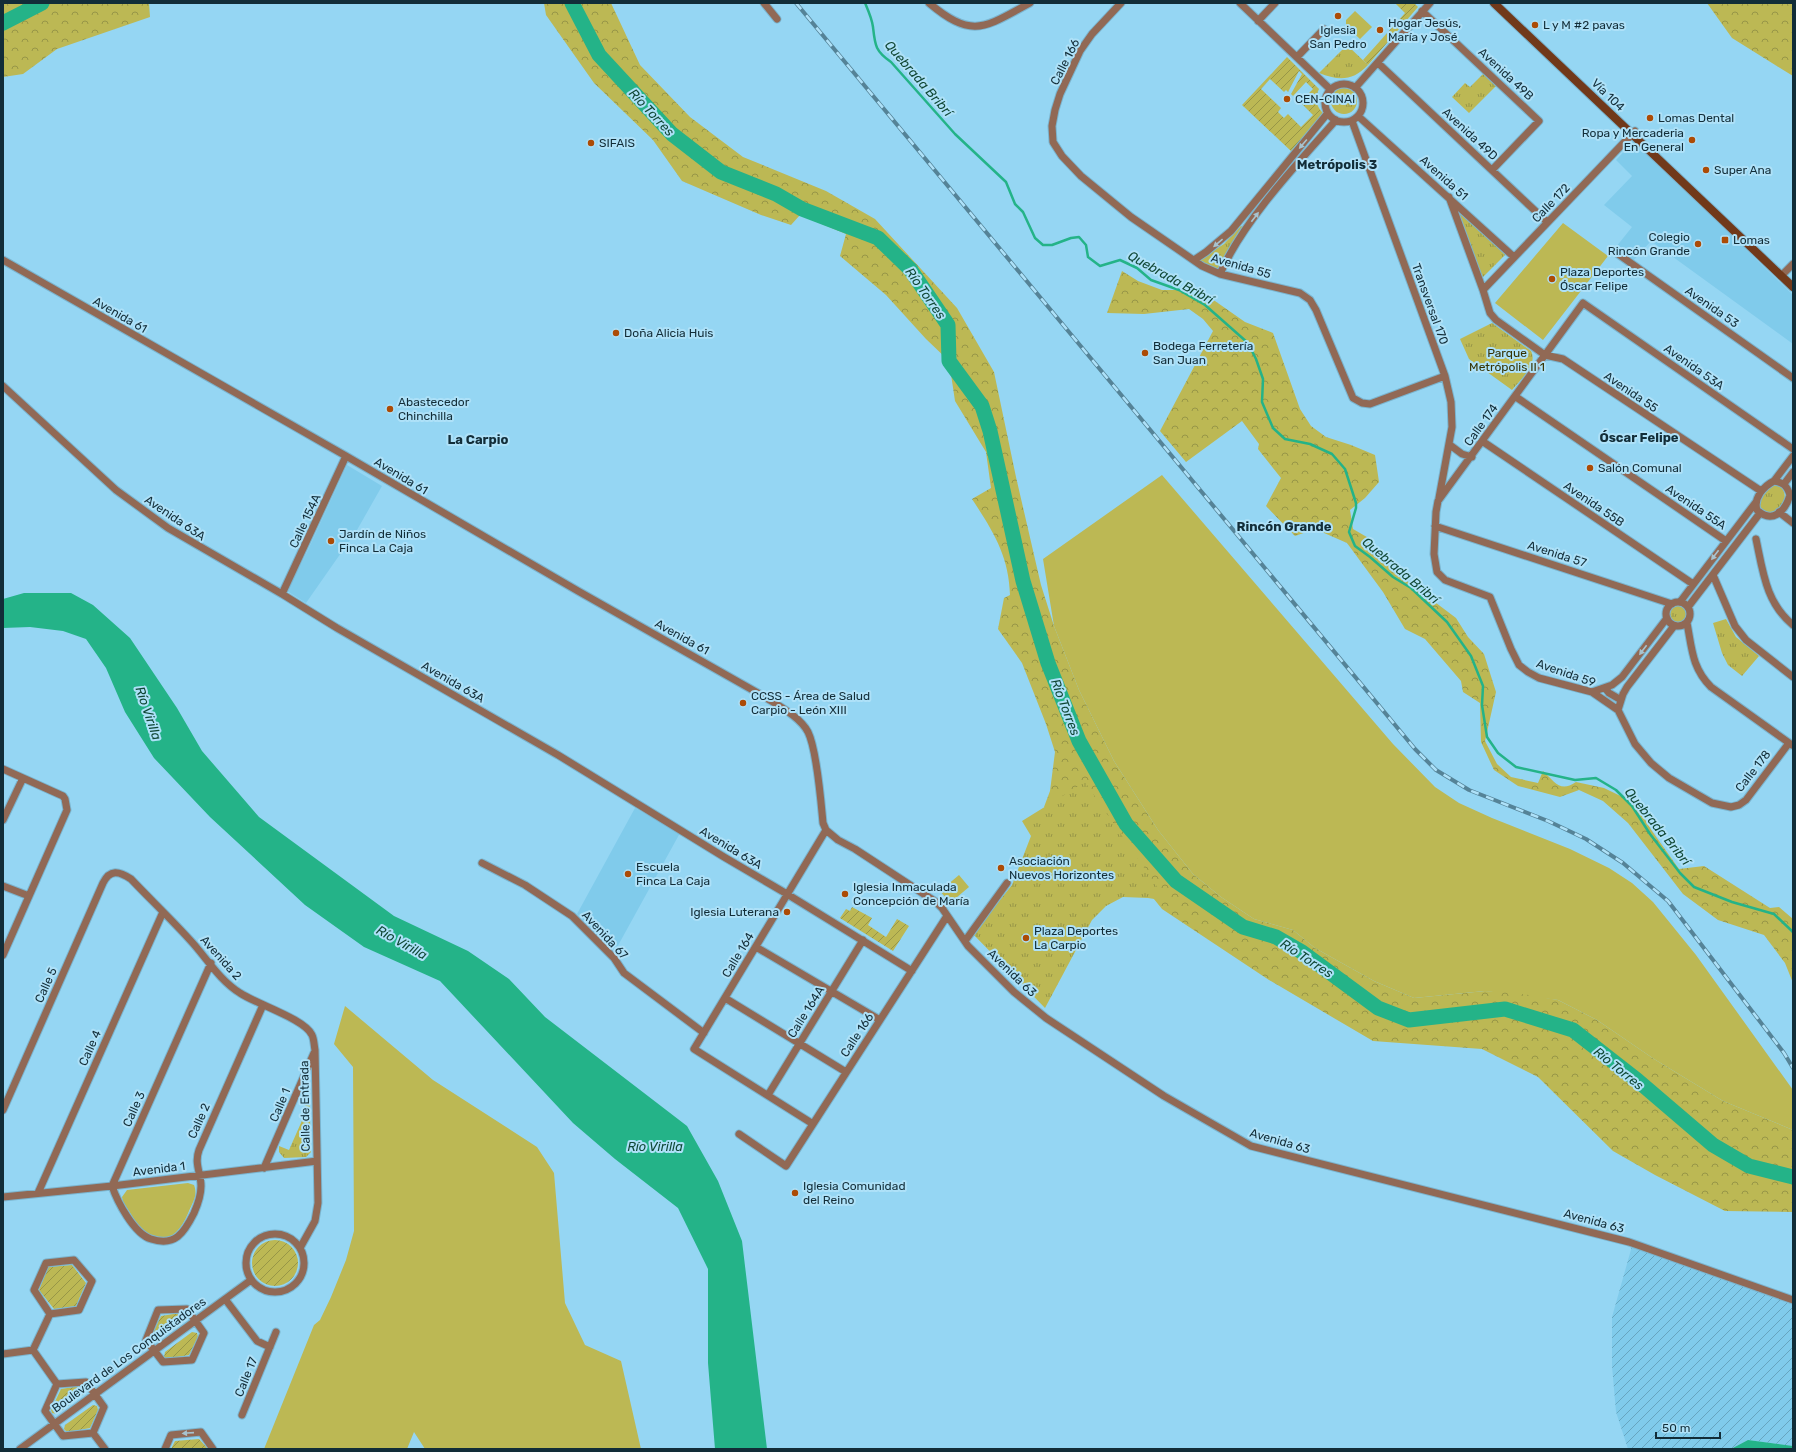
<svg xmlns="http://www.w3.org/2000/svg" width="1796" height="1452" viewBox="0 0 1796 1452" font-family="Rubik,sans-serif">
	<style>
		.built { fill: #80cbeb }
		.industrial { fill: url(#industrial-furrows) }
		.grass { fill: #bcb854 }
		.forest { fill: url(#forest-crowns) }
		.park { fill: url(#park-tufts) }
		.garden { fill: url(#garden-furrows); fill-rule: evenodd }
		.water { fill: #24b388 }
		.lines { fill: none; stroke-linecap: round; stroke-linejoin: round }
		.stream { stroke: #24b388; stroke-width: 2.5 }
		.river { stroke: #24b388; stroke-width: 15 }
		.street-casing { stroke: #7bb4ce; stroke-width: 9 }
		.secondary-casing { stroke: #7bb4ce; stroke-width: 10 }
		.street { stroke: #916955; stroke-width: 7 }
		.secondary { stroke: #71391a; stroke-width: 8 }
		.rail-casing { stroke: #558397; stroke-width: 4 }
		.rail { stroke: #aee1f8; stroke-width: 2.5; stroke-dasharray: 8; stroke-linecap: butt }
		.oneway { fill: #a7c3cf }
		.poi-dot { fill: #ac4b05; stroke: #aee1f8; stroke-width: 1.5 }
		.labels { text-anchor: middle; stroke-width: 4; stroke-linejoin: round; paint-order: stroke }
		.poi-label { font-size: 12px; fill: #122d38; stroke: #aee1f8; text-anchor: start }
		.street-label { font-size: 12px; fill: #122d38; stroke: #aee1f8 }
		.park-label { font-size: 12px; fill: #343202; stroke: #aee1f8 }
		.water-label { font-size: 13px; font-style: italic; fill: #114836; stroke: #aee1f8 }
		.neighbourhood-label { font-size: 13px; font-weight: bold; fill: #122d38; stroke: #aee1f8 }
	</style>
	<defs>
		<pattern id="industrial-furrows" width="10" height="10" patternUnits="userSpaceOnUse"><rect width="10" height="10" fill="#80cbeb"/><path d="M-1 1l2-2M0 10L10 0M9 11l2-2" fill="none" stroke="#67a5bf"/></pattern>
		<pattern id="forest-crowns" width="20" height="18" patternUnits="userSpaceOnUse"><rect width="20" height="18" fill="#bcb854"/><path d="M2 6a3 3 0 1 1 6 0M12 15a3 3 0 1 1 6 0" fill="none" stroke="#979647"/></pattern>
		<pattern id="park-tufts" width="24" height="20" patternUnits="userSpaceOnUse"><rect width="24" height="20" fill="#bcb854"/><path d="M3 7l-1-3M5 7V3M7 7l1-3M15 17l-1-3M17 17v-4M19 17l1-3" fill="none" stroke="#979647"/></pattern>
		<pattern id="garden-furrows" width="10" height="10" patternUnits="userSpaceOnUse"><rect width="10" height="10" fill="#bcb854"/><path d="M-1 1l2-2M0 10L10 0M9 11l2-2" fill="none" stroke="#979647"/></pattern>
	</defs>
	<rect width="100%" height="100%" fill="#95d6f3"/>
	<!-- built -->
	<path class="built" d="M1634 141 1793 295V344L1651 241 1634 260 1616 247 1632 227 1604 205 1632 176 1616 160Z
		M347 465 382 486 357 530 306 603 287 591 307 552Z
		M635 808 680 833 615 951 577 914Z"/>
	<!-- industrial -->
	<path class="industrial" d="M1632 1246 1793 1304V1446L1748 1440 1731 1449H1628L1616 1412 1612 1366V1317Z"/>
	<!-- grass -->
	<path class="grass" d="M1355 11 1372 27 1360 39 1346 26V20Z
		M1563 223 1608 256 1543 340 1495 303Z
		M1162 475 1393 744 1435 787 1459 803 1492 818 1570 849 1609 868 1632 883 1653 902 1696 955 1793 1090V1130L1723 1101 1654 1059 1597 1020 1558 1000 1485 991 1414 998 1374 981 1315 948 1293 930 1254 919 1221 897 1193 874 1158 830 1114 761 1079 690 1054 626 1043 559Z
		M959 875 969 887 950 903 940 891Z
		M345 1006 433 1080 537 1147 554 1173 565 1303 585 1345 621 1361 641 1449H425L414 1432 407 1449H264L314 1325 320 1320 331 1297 346 1260 354 1231 353 1067 334 1044Z
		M188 1183 194 1185C198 1195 193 1202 189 1211 181 1231 168 1248 145 1232 136 1226 130 1211 123 1202L122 1197 127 1190Z"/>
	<!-- forest -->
	<path class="forest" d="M3 3H149L150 17 57 49 23 74 3 77Z
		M544 3H611L640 65 690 117 743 157 826 191 875 219 957 308 994 372 1016 477 1041 585 1054 626 1079 690 1114 761 1158 830 1193 874 1221 897 1254 919 1293 930 1315 948 1374 981 1414 998 1485 991 1516 993 1558 1000 1597 1020 1654 1059 1723 1101 1793 1130V1212L1725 1211 1655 1175 1613 1151 1538 1077 1482 1049 1373 1041 1269 980 1162 909 1099 831 1044 807 1050 791 1055 752 1046 724 1022 663 998 629 1004 598 1010 595C1009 556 993 531 972 499L991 488 986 452 955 401 949 361 926 339 886 295 840 256 846 234 800 215 791 225 761 215 682 181 653 140 594 83 546 15Z
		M1707 3H1793V76L1732 38Z
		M1122 271 1138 281 1162 290H1188L1215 301 1245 322 1273 333 1300 409 1311 426 1326 437 1351 445 1375 455 1379 482 1365 498 1350 510 1353 529 1372 540 1375 556 1389 564 1407 581 1456 618 1468 637 1484 654 1496 692 1485 741 1497 764 1511 777 1538 783 1543 771C1555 782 1560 793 1576 782L1604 788 1635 803 1652 831 1679 869 1704 866 1770 908 1779 907 1793 919V983L1785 963 1764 935 1718 920 1683 894 1628 823 1603 801 1579 790 1560 797 1518 786 1494 770 1481 742 1480 703 1463 692 1461 681 1425 639 1405 629 1383 592 1347 543 1315 529 1295 536 1266 506 1281 478 1258 449 1259 444 1242 421 1186 462 1160 431 1213 331 1203 319 1189 309 1144 314 1107 313Z"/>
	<!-- park -->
	<path class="park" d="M1347 45 1368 65C1353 81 1339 81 1319 73Z
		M1484 73 1497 85 1469 113 1452 97 1465 83 1470 87Z
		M1331 101a13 13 0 1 1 26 0a13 13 0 1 1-26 0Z
		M1455 206 1506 254 1482 278Z
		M1241 226 1243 227 1219 271 1206 266 1199 260 1224 244Z
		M1492 323 1531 351C1538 365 1521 379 1512 390L1469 359 1460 339Z
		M1778 484C1796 498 1774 522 1759 508V498L1771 485Z
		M1668 614a10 10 0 1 1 20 0a10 10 0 1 1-20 0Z
		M1726 619 1736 637 1759 656 1742 676 1728 665 1722 653 1713 623Z
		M1085 782 1167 901 1148 898 1123 897 1106 906 1092 920 1045 1008 973 934 1012 885 1031 836 1022 821Z
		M309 1086 311 1152 306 1157 284 1158 279 1152V1146L289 1150 308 1107 299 1102Z"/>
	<!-- garden -->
	<path class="garden" d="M1395 3H1414L1418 7 1368 65 1363 60 1405 13Z
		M1287 57 1319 89C1314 99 1316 106 1324 114L1292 152 1242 105ZM1299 71 1302 74 1291 94 1293 96 1306 82 1313 89 1300 102 1313 115 1301 127 1288 114 1284 118 1278 112 1281 108 1261 89 1270 79 1284 92 1286 90 1288 92Z
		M819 905 840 918 846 909 850 911 852 907 872 918 868 925 886 937 897 919 909 926 893 951Z
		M252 1263a23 23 0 1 1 46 0a23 23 0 1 1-46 0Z
		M72 1265 86 1283 76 1306 54 1309 39 1290 48 1267Z
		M180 1313 184 1316V1320L157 1340H152L151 1337 161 1316Z
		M192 1332 197 1333 198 1337 189 1355 166 1359 164 1357 165 1352Z
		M80 1386 85 1389V1393L57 1414 52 1413 51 1410 61 1389Z
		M93 1405 97 1406 98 1410 90 1428 67 1432 64 1429 65 1425Z
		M199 1439 208 1449H171L175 1441Z"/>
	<!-- water -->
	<path class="water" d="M24 593H71L93 605 130 638 177 708 202 751 259 817 394 916 468 951 509 979 545 1017 687 1126 718 1181 742 1241 767 1449H715L708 1363V1269L678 1208 615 1159 573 1123 440 981 364 947 305 905 210 817 154 758 125 712 106 668 86 639 63 631 30 627 3 628V599Z
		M1748 1440 1793 1446V1449H1731Z"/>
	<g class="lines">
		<!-- stream -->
		<path class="stream" d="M865 3C868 10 872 19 873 27 875 45 875 51 891 62L955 134 1006 182 1015 204 1023 212 1035 238 1043 245H1052L1071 238 1079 237 1086 245 1088 257 1100 266 1120 260 1137 268 1151 280 1179 290 1205 305 1248 343 1256 359 1263 379 1262 402 1273 428 1285 439 1310 444 1332 454 1345 469 1356 503V508L1349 532 1355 546 1370 557 1393 577 1411 588 1447 622 1471 656 1483 686 1482 705 1487 737 1498 753 1516 767 1575 780 1596 778 1616 790 1632 806 1650 834 1680 873 1694 887 1732 902 1774 914 1793 932"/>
		<!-- river -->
		<path class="river" d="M572 3 599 55 672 134 721 172 776 194 802 209 878 238 910 269 948 325 949 361 982 406 990 431 1023 581 1048 663 1079 741 1126 824 1176 881 1243 927 1276 937 1302 952 1378 1008 1409 1020 1505 1009 1573 1030 1637 1080 1713 1145 1749 1166 1793 1177
			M3 23 42 3"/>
		<!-- street casing -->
		<g class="street-casing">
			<path id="street" d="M764 3 777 19
				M929 3C973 40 985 27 1030 3
				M1121 3 1092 34 1080 51 1060 94 1055 110 1052 126 1053 142 1062 156 1081 176 1131 217 1202 266 1220 274 1300 293 1310 300 1316 310 1353 398 1362 403 1370 404 1445 376
				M1240 3 1331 90
				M1422 11 1539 121 1492 170
				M1258 21 1275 3
				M1297 57 1324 29
				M1378 63 1547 222
				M1325 103a19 19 0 1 1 38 0a19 19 0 1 1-38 0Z
				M1355 88 1430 3
				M1358 116 1514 257
				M1352 121 1445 376 1451 402 1452 427 1439 498
				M1449 197 1483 290 1490 313 1496 320 1545 355 1563 359 1761 491
				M1618 254 1793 378
				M3 260 346 456 578 591 765 697C779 706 800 717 808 732 817 750 821 802 823 823L826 830 838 840 855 849 936 902 942 908 968 946 1014 992 1046 1018 1164 1096 1251 1146 1629 1242 1793 1300
				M1194 260 1206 252 1231 231 1327 114
				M1220 274C1243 221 1297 164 1336 120
				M1781 276 1793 264
				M1483 290 1635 131
				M3 386 116 490 168 528 282 594 337 628 558 755 724 857 787 894 912 971
				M1516 397 1726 541
				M1482 441 1693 584
				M1450 445 1462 454 1472 457
				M1774 481C1783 482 1787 486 1790 495 1785 512 1772 524 1757 510 1753 498 1764 486 1774 481Z
				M1774 481 1793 456
				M1784 484 1793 472
				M1779 512 1793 523
				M1435 526 1672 604
				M1756 539C1763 572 1766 603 1793 625
				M1713 575 1735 626 1746 640 1793 677
				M282 594 346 456
				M1666 614a12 12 0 1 1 24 0a12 12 0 1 1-24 0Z
				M1680 602 1756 502
				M1688 607 1760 513
				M1687 623C1692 649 1692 668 1711 687L1792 745
				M1605 688 1609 693 1621 700
				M1592 692 1612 685 1622 677 1667 618
				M1618 710 1623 694 1627 687 1674 626
				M1789 743 1746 800 1739 805 1731 807 1712 803 1669 778 1651 763 1635 744 1618 710 1592 692 1539 678 1528 672 1519 665 1511 649 1490 597 1445 580 1437 572 1434 554 1436 512 1438 501 1583 303 1793 449
				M3 769 63 796 65 799 67 810 3 955
				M3 820 23 778
				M482 863 525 885 572 916 614 958 624 973 704 1033
				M3 886 29 896
				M965 941 1007 883
				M756 947 880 1020
				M211 963 112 1186C117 1201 134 1234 151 1239 175 1247 184 1233 194 1213 198 1204 201 1196 201 1186 201 1173 194 1164 199 1150L263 1005
				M725 998 846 1072
				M768 1095 863 940
				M3 1110 103 883C110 869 119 871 131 879 150 899 171 919 190 940 206 957 219 980 240 993 256 1004 305 1019 312 1035 314 1039 314 1045 315 1050L318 1203 315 1221 300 1248
				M813 1124 694 1049 826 830
				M739 1134 786 1166 947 916
				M264 1168 314 1053
				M38 1193 163 912
				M3 1197 112 1186 317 1161
				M246 1263a29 29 0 1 1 58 0a29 29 0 1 1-58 0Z
				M74 1260 92 1281 79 1310 50 1314 34 1290 46 1263Z
				M225 1299 257 1341 270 1347
				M187 1309 204 1333 192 1360 163 1362 146 1340 158 1310Z
				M50 1314 33 1350 57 1384
				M3 1354 33 1350
				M86 1382 104 1407 93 1433 63 1436 45 1411 57 1384Z
				M242 1415 276 1332
				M93 1433 105 1449
				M20 1449 251 1280
				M165 1449 171 1435 201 1432 213 1449"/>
		</g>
		<!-- secondary casing -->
		<g class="secondary-casing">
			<path id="secondary" d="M1494 3 1793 287"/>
		</g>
		<!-- street -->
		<use href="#street" class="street"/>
		<!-- secondary -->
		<use href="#secondary" class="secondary"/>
		<!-- rail casing -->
		<g class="rail-casing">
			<path id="rail" d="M796 3 1415 749 1436 770 1469 790 1548 821 1586 839 1623 863 1668 901 1784 1053 1793 1068"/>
		</g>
		<!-- rail -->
		<use href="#rail" class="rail"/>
	</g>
	<!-- one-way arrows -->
	<defs><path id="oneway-solid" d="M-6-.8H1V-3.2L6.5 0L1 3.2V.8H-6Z"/></defs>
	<g class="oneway">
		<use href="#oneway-solid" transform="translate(1303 144) rotate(130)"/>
		<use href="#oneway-solid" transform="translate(1255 217) rotate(-53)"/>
		<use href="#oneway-solid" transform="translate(1218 243) rotate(140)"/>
		<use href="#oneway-solid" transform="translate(1715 555) rotate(127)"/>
		<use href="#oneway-solid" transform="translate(1643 650) rotate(127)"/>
		<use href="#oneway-solid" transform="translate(188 1433) rotate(176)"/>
	</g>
	<!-- markers -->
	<g class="poi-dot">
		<circle cx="1338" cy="16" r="4"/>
		<circle cx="1535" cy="25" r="4"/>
		<circle cx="1380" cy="30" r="4"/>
		<circle cx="1287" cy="99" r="4"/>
		<circle cx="1650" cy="118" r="4"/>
		<circle cx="1692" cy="140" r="4"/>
		<circle cx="591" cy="143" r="4"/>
		<circle cx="1706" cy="170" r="4"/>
		<rect x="1721" y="236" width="8" height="8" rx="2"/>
		<circle cx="1698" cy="244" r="4"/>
		<circle cx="1552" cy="279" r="4"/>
		<circle cx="616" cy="333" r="4"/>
		<circle cx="1145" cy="353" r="4"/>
		<circle cx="390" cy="409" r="4"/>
		<circle cx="1590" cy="468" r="4"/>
		<circle cx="331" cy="541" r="4"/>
		<circle cx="743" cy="703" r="4"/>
		<circle cx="1001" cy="868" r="4"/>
		<circle cx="628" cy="874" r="4"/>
		<circle cx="845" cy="894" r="4"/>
		<circle cx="787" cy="912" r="4"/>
		<circle cx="1026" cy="938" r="4"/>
		<circle cx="795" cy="1193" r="4"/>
	</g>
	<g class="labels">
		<!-- poi labels -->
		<g class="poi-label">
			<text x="1388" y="27">Hogar Jesús,<tspan x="1388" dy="14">María y José</tspan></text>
			<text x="1543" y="29">L y M #2 pavas</text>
			<text x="1338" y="34" text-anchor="middle">Iglesia<tspan x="1338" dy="14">San Pedro</tspan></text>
			<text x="1295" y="103">CEN-CINAI</text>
			<text x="1658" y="122">Lomas Dental</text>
			<text x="1684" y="137" text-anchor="end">Ropa y Mercaderia<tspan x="1684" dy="14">En General</tspan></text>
			<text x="599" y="147">SIFAIS</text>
			<text x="1714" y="174">Super Ana</text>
			<text x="1690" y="241" text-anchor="end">Colegio<tspan x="1690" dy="14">Rincón Grande</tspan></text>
			<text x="1733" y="244">Lomas</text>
			<text x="1560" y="276">Plaza Deportes<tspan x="1560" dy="14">Óscar Felipe</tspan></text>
			<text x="624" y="337">Doña Alicia Huis</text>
			<text x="1153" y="350">Bodega Ferretería<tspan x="1153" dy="14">San Juan</tspan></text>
			<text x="398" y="406">Abastecedor<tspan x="398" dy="14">Chinchilla</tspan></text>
			<text x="1598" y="472">Salón Comunal</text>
			<text x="339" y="538">Jardín de Niños<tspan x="339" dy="14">Finca La Caja</tspan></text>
			<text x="751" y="700">CCSS - Área de Salud<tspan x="751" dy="14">Carpio - León XIII</tspan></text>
			<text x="1009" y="865">Asociación<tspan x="1009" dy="14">Nuevos Horizontes</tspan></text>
			<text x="636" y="871">Escuela<tspan x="636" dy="14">Finca La Caja</tspan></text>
			<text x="853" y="891">Iglesia Inmaculada<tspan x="853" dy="14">Concepción de María</tspan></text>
			<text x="779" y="916" text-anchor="end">Iglesia Luterana</text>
			<text x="1034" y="935">Plaza Deportes<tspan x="1034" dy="14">La Carpio</tspan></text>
			<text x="803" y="1190">Iglesia Comunidad<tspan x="803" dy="14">del Reino</tspan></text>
		</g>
		<!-- street labels -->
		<g class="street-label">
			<text transform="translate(1065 62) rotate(-63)" y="4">Calle 166</text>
			<text transform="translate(1506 74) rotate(43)" y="4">Avenida 49B</text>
			<text transform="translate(1608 95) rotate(44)" y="4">Vía 104</text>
			<text transform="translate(1470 134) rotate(43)" y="4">Avenida 49D</text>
			<text transform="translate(1444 178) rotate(42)" y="4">Avenida 51</text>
			<text transform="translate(1551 203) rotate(-46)" y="4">Calle 172</text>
			<text transform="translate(1241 266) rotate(16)" y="4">Avenida 55</text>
			<text transform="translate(1430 304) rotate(70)" y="4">Transversal 170</text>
			<text transform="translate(1712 307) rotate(35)" y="4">Avenida 53</text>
			<text transform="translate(120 315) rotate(30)" y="4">Avenida 61</text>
			<text transform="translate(1694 367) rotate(35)" y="4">Avenida 53A</text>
			<text transform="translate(1631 392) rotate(34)" y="4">Avenida 55</text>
			<text transform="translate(1481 425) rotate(-54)" y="4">Calle 174</text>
			<text transform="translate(401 476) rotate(31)" y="4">Avenida 61</text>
			<text transform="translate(1594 504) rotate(34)" y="4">Avenida 55B</text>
			<text transform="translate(1696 507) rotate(34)" y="4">Avenida 55A</text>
			<text transform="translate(175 518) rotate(34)" y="4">Avenida 63A</text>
			<text transform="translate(305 521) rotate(-65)" y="4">Calle 154A</text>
			<text transform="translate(1557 554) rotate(18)" y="4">Avenida 57</text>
			<text transform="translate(682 637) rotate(29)" y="4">Avenida 61</text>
			<text transform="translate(1566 673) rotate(19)" y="4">Avenida 59</text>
			<text transform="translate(453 682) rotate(30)" y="4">Avenida 63A</text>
			<text transform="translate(1753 771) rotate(-52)" y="4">Calle 178</text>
			<text transform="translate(731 848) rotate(31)" y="4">Avenida 63A</text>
			<text transform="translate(605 935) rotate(47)" y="4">Avenida 67</text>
			<text transform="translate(738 955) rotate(-59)" y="4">Calle 164</text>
			<text transform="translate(221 958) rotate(48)" y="4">Avenida 2</text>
			<text transform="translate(1012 973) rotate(44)" y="4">Avenida 63</text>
			<text transform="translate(46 985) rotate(-66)" y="4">Calle 5</text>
			<text transform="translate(806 1012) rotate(-58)" y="4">Calle 164A</text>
			<text transform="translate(857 1035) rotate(-57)" y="4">Calle 166</text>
			<text transform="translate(90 1048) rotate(-66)" y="4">Calle 4</text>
			<text transform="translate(280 1105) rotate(-67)" y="4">Calle 1</text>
			<text transform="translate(305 1106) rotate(-91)" y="4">Calle de Entrada</text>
			<text transform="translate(134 1109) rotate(-66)" y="4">Calle 3</text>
			<text transform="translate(199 1121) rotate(-66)" y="4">Calle 2</text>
			<text transform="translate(1280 1141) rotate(16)" y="4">Avenida 63</text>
			<text transform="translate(159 1169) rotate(-7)" y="4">Avenida 1</text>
			<text transform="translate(1594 1221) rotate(15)" y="4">Avenida 63</text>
			<text transform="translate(129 1355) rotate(-36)" y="4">Boulevard de Los Conquistadores</text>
			<text transform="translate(246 1377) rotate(-68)" y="4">Calle 17</text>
		</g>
		<!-- park labels -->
		<g class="park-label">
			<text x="1507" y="357">Parque<tspan x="1507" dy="14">Metrópolis II 1</tspan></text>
		</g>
		<!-- water labels -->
		<g class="water-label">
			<text transform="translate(919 78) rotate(49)" y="5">Quebrada Bribrí</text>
			<text transform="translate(652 112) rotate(47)" y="5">Río Torres</text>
			<text transform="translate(1171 277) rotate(29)" y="5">Quebrada Bribrí</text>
			<text transform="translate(926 293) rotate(55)" y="5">Río Torres</text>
			<text transform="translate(1401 570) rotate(40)" y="5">Quebrada Bribrí</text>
			<text transform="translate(1066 707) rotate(69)" y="5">Río Torres</text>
			<text transform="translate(149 713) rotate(71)" y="5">Río Virilla</text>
			<text transform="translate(1658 826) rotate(51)" y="5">Quebrada Bribrí</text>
			<text transform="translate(402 942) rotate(29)" y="5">Río Virilla</text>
			<text transform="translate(1307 958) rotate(33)" y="5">Río Torres</text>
			<text transform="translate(1619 1068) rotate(39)" y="5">Río Torres</text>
			<text x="655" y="1151">Río Virilla</text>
		</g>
		<!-- neighbourhood labels -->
		<g class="neighbourhood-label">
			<text x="1337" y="169">Metrópolis 3</text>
			<text x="1639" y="442">Óscar Felipe</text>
			<text x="478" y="444">La Carpio</text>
			<text x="1284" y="531">Rincón Grande</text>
		</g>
	</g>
	<!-- border -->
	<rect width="1796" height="1452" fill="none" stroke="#122d38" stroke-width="8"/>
	<!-- scale -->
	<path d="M1656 1432v6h64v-6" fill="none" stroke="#122d38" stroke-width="2"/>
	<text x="1662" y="1432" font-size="12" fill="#122d38" stroke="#aee1f8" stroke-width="3" paint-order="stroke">50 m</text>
</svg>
